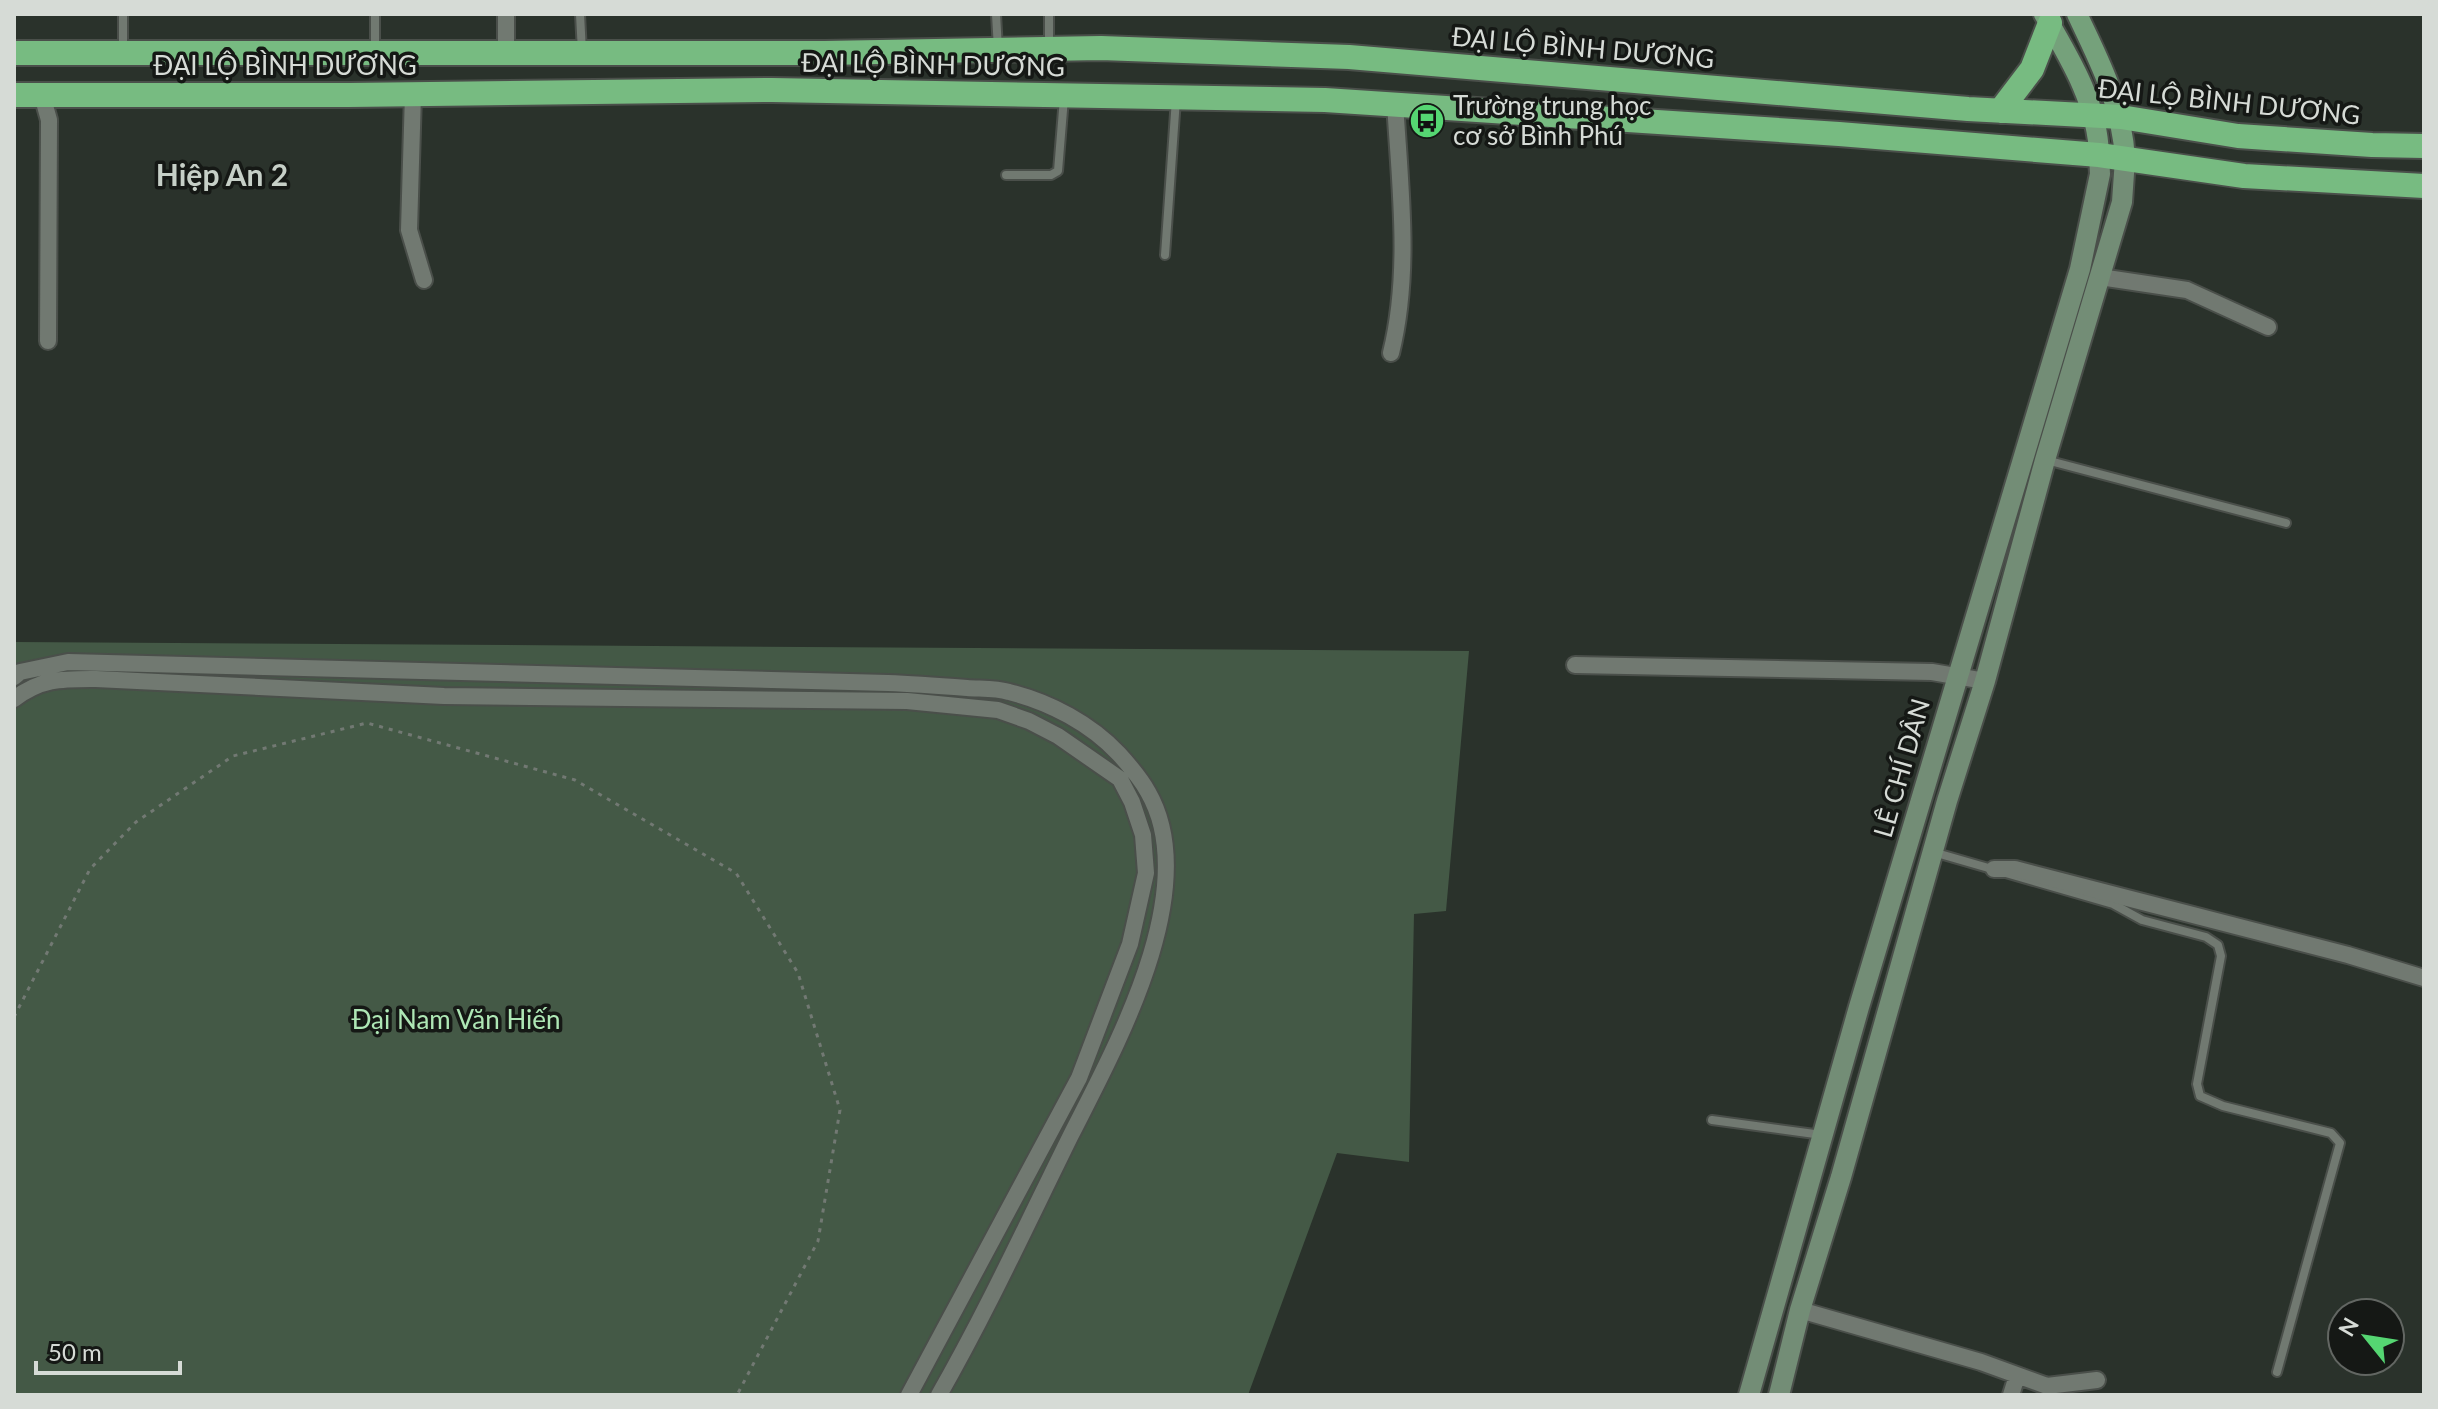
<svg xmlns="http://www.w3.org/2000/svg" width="2438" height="1409" viewBox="0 0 2438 1409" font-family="Lato,sans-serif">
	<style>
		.green { fill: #445946 }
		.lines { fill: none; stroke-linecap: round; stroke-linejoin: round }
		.lane-casing { stroke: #4a4f4a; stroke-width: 12 }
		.street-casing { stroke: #4a4f4a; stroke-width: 20 }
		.secondary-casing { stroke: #4a4f4a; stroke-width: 24 }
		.primary-casing { stroke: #4a4f4a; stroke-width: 24 }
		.highway-casing { stroke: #4a4f4a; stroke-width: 28 }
		.path { stroke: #727973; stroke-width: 3; stroke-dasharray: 4 6; stroke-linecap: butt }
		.lane { stroke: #717971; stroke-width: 8 }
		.street { stroke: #717971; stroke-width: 16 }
		.secondary { stroke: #738d76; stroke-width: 20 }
		.primary { stroke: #75a17b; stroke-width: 20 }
		.highway { stroke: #77bb81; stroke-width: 24 }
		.labels { text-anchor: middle; stroke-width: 7; stroke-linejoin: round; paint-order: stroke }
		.street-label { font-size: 26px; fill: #d6dbd6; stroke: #151815 }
		.poi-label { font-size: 26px; fill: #d6dbd6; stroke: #151815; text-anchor: start }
		.park-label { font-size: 26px; fill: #aee7b5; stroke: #151815 }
		.quarter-label { font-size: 30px; font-weight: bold; fill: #c6cfc7; stroke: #151815 }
	</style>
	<rect width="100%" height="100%" fill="#2a322b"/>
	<!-- green -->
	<path class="green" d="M14 642 1469 651 1446 911 1414 914 1409 1162 1337 1153 1248 1395H14Z"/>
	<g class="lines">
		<!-- lane casing -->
		<g class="lane-casing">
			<path id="lane" d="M375 14V48
				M580 14 582 52
				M996 14 998 49
				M1049 14V44
				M123 49V14
				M1006 175H1051L1058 171 1064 98
				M1165 255 1176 99
				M2046 460 2286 523
				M1933 852 2113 904 2142 920 2206 937 2218 945 2221 956 2197 1084 2200 1096 2223 1106 2331 1133 2340 1143 2277 1372
				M1712 1120 1822 1135"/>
		</g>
		<!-- street casing -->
		<g class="street-casing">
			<path id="street" d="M506 14V53
				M413 94 409 230 424 280
				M42 95 49 120 48 341
				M2100 277 2187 290 2268 327
				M1391 353C1411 272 1400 186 1395 103
				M1575 665 1932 672 1985 681
				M14 677 20 672 68 662 888 683C915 684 941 686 967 688 981 689 996 688 1009 692 1050 702 1091 724 1119 754 1129 765 1141 779 1148 792 1204 889 1115 1048 1071 1135 1028 1222 987 1311 939 1395
				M14 699C42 678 62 679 96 679L444 696 907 701 998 710 1029 721 1058 736 1120 779 1132 802 1143 835 1146 873 1130 944 1079 1078 909 1395
				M1994 869H2015L2348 955 2424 978
				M1800 1310 1981 1362 2047 1386 2097 1380
				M2011 1395 2017 1376"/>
		</g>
		<!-- secondary casing -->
		<g class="secondary-casing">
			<path id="secondary" d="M1749 1395 1859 1007 2080 269 2100 174 2099 155
				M1779 1395 1800 1310 1841 1177 1947 801 1985 681 2045 460 2122 202 2125 159"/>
		</g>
		<!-- primary casing -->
		<g class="primary-casing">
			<path id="primary" d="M2044 14C2069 57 2098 104 2099 155
				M2077 14C2100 62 2122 105 2125 159"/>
		</g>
		<!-- highway casing -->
		<g class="highway-casing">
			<path id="highway" d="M14 53H824L1101 48 1349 57 1968 109 2121 117 2238 136 2372 145 2424 146
				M14 95H349L772 90 1325 100 1839 134 2099 155 2244 176 2424 186
				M2000 111 2032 69 2050 23"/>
		</g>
		<!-- path -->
		<path class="path" d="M14 1017 90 869 136 822 233 756 367 723 575 780 736 873 798 973 840 1110 818 1241 737 1395"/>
		<!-- lane -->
		<use href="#lane" class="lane"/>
		<!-- street -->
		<use href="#street" class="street"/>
		<!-- secondary -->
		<use href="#secondary" class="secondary"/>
		<!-- primary -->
		<use href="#primary" class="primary"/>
		<!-- highway -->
		<use href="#highway" class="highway"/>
	</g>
	<!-- icons -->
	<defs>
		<g id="bus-disc" transform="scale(1.8)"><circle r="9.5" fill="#55d672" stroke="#151815"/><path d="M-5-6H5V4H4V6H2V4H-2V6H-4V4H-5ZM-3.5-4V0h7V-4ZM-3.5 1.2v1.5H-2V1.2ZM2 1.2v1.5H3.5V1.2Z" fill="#111"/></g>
	</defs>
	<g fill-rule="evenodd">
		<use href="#bus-disc" x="1427" y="121"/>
	</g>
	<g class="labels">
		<!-- street labels -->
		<g class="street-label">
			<text transform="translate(1583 48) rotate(5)" y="9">ĐẠI LỘ BÌNH DƯƠNG</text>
			<text transform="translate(933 65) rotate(1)" y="9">ĐẠI LỘ BÌNH DƯƠNG</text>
			<text x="285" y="75">ĐẠI LỘ BÌNH DƯƠNG</text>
			<text transform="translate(2229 102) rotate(6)" y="9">ĐẠI LỘ BÌNH DƯƠNG</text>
			<text transform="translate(1902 768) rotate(-74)" y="9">LÊ CHÍ DÂN</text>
		</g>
		<!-- poi labels -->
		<g class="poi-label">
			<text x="1453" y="115">Trường trung học<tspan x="1453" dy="30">cơ sở Bình Phú</tspan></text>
		</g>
		<!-- park labels -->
		<g class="park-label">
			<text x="456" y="1029">Đại Nam Văn Hiến</text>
		</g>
		<!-- quarter labels -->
		<g class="quarter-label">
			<text x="222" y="186">Hiệp An 2</text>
		</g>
	</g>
	<!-- border -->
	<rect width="2438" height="1409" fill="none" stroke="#d6dbd6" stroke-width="32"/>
	<!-- north arrow -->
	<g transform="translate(2366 1337) rotate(300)"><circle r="38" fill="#151815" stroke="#626662" stroke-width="2"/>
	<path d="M0-6L14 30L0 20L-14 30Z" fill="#55d672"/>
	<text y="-12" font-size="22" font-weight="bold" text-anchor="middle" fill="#d6dbd6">N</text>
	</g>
	<!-- scale -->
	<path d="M36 1361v12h144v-12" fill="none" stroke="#d6dbd6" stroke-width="4"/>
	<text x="48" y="1361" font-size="24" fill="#d6dbd6" stroke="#151815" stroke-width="6" paint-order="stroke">50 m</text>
</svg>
